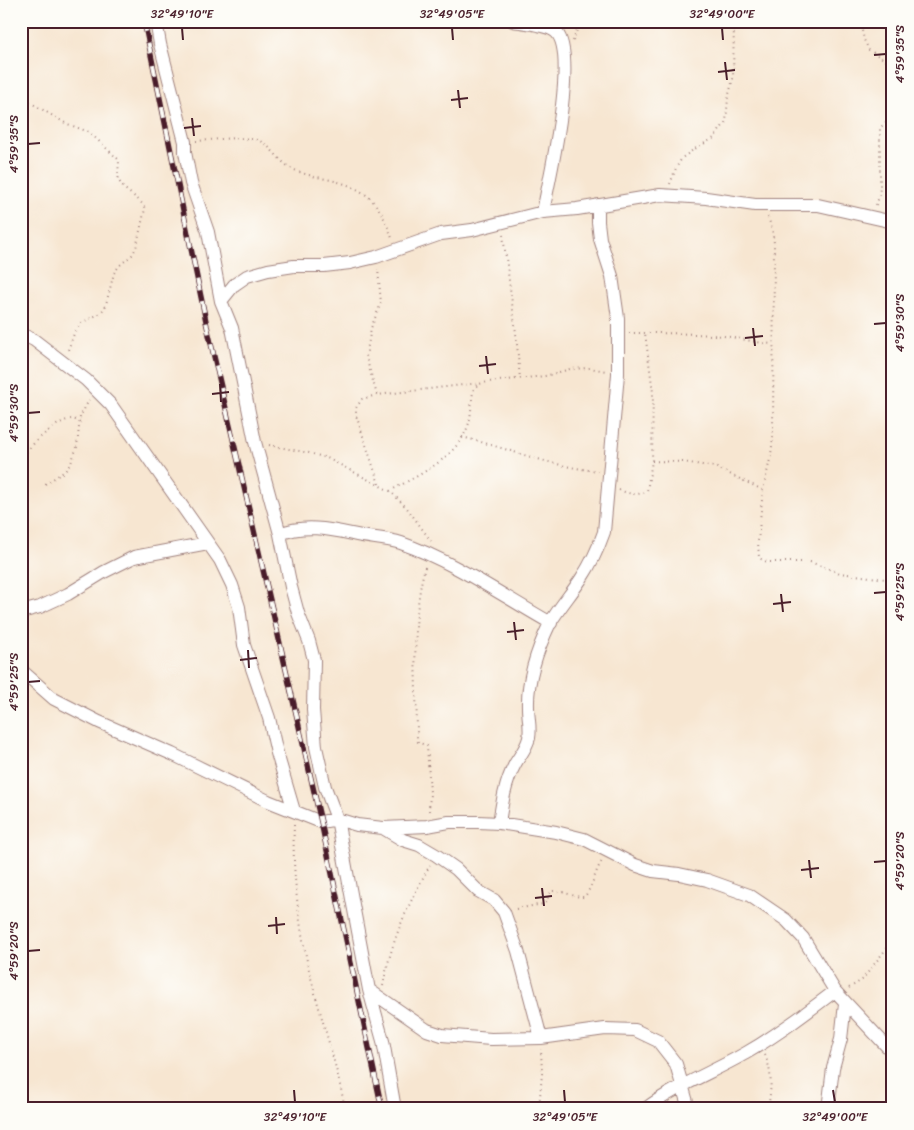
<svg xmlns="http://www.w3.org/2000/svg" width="914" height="1130" viewBox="0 0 914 1130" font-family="Sriracha,sans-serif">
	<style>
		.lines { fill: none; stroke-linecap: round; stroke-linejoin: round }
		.minor-casing { stroke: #a0827e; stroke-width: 14 }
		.path { stroke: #a0827e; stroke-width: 2; stroke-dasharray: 1 4; stroke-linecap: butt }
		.minor { stroke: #fff; stroke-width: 12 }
		.rail-casing { stroke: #4a1f2b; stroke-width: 5.5 }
		.rail { stroke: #fdfcf7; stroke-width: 4; stroke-dasharray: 11; stroke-linecap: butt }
		.ticks { fill: none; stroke: #4a1f2b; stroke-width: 2 }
		.neatline { fill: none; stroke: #4a1f2b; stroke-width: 2 }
		.ticks-label { font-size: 12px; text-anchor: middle; fill: #4a1f2b }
	</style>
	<rect width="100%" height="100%" fill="#fdfcf7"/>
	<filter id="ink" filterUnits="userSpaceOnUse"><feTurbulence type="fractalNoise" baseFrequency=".02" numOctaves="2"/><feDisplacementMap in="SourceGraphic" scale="10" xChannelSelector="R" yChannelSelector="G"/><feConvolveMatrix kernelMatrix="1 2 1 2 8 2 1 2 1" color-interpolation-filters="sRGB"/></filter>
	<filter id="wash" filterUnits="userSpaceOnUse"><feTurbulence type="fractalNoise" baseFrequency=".0096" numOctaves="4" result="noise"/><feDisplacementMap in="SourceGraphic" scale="20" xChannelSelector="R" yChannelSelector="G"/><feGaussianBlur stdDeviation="1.12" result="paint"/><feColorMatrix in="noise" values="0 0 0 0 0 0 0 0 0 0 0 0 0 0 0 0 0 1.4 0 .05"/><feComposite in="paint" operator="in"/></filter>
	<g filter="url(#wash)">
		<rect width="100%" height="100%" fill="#f7e6d1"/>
	</g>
	<g filter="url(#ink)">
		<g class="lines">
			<!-- minor casing -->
			<g class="minor-casing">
				<path id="minor" d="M156 21 160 44 185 142V152L191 183 208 232 221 301 232 328 255 442 280 534 291 587 298 613 309 641 314 660 313 710 316 747 325 787 337 819 369 990 383 1041 395 1109
					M513 21C525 23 550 25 557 33 578 58 549 180 543 212
					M221 301 234 285 247 276 268 270 294 266H324L350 263 376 257 441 234 472 230 543 212 577 209 660 195 706 198 755 205H818L893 222
					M21 334 34 340 86 380 111 405 220 560 232 585 239 607 244 645 269 718 277 753 294 811
					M280 534C303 524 329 529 352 534 368 538 386 538 401 543 453 561 503 596 551 623
					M21 612 40 607 68 594 104 572 134 557 208 543
					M21 670 54 699 99 722 172 754 268 801 321 822 337 819 357 825 383 828 427 826 449 822H478L499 823 556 832 584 839 635 865 653 871 679 874 707 880 749 895 786 920 803 938 835 991 893 1053
					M499 823C502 803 505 783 515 764 520 755 526 749 529 738 531 727 528 718 528 707 527 678 537 650 550 623 559 608 571 594 581 579 591 564 598 549 604 532L618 374V318L612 276 600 239 598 222V205
					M383 828 403 840 419 845 436 855 456 869 478 891 494 900 504 912 518 951 541 1038
					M369 990 427 1030 442 1035 491 1039 541 1038 605 1029 635 1030 658 1041 676 1064 689 1109
					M645 1109C676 1086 713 1072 746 1053 777 1035 806 1013 835 991
					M828 1109 833 1068 841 1039 845 1004"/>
			</g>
			<!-- path -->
			<path class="path" d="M860 21 864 40 869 50 893 65
				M573 41 580 21
				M21 97 65 123 89 132 119 160C119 167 117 174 119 180 123 193 140 196 145 209L136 248 132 255 119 266 114 273 105 308 99 314 81 323 75 331 68 350
				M196 141C215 140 238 136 257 140 270 144 278 160 289 167 301 174 313 176 326 179 365 187 379 200 392 238
				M670 184 676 168 682 158 693 150 714 138 726 122 728 98 733 79 734 21
				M876 205 879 197 880 187V128L893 115
				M768 217 772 229 774 243 773 437 771 455 763 490 758 541 759 558 767 562H810L840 573 893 580
				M503 235 516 333 520 379
				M629 333C660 333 692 333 723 336 740 338 756 343 773 344
				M377 395 366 357 371 328 381 303 378 269
				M462 437C507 448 552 467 598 471
				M269 445 309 453 327 458 390 491 407 508 431 541
				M21 460C26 448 58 419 72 419 72 419 79 421 80 421
				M652 461 683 462 715 467 763 490
				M45 484 65 471 71 463 77 447 80 417 89 400
				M379 484 356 415V408L362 399 377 395 480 383
				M619 490C629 494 638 496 647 491L652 461 653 392 645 333
				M390 491C420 474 458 458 469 423 472 411 471 399 474 388L479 384 488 382 545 376 570 369 590 368 606 371
				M425 567C410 623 417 681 417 739L418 742 427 746 430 793 429 812
				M294 825C292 870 298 916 307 961 318 1011 336 1059 345 1109
				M516 909 543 904 546 902 551 891C563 890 572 897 584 897 592 889 595 871 602 861
				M383 986C392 938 407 907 430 865
				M849 988 862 980 893 940
				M765 1055C773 1074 771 1089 768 1109
				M539 1109 542 1074 541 1049"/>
			<!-- minor -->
			<use href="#minor" class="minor"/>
			<!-- rail casing -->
			<g class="rail-casing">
				<path id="rail" d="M144 21 207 326 321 822 382 1109"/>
			</g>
			<!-- rail -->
			<use href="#rail" class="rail"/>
		</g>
	</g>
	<!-- ticks -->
	<path class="ticks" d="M182 28 183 40M452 28 453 40M722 28 723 40M874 55 886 54M725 62 727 80M718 72 735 70M458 90 460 108M451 100 468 98M192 118 194 136M184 128 201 126M28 144 40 143M874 324 886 323M753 328 755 346M745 338 763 336M486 356 488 374M479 366 496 364M220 384 221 402M212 394 229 392M28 413 40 412M874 593 886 592M781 594 783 612M773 604 791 602M514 622 516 640M507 632 524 630M248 650 249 668M240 660 257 658M28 682 40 681M809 860 811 878M874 862 886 861M801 870 819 868M542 888 544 906M535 898 552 896M276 917 277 934M268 926 285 924M28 951 40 950M294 1090 295 1102M564 1090 565 1102M833 1090 835 1102"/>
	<!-- margin -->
	<rect width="914" height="1130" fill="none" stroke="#fdfcf7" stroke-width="55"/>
	<rect x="28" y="28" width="858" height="1074" class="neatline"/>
	<g class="ticks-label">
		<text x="182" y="18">32°49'10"E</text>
		<text x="452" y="18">32°49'05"E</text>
		<text x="722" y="18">32°49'00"E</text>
		<text transform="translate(900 54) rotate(-90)" y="4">4°59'35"S</text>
		<text transform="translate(14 144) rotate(-90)" y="4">4°59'35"S</text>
		<text transform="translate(900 323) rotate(-90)" y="4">4°59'30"S</text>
		<text transform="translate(14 413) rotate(-90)" y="4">4°59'30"S</text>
		<text transform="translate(900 592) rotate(-90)" y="4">4°59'25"S</text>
		<text transform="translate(14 682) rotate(-90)" y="4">4°59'25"S</text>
		<text transform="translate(900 861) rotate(-90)" y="4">4°59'20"S</text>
		<text transform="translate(14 951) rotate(-90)" y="4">4°59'20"S</text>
		<text x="295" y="1121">32°49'10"E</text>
		<text x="565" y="1121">32°49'05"E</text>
		<text x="835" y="1121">32°49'00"E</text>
	</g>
</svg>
